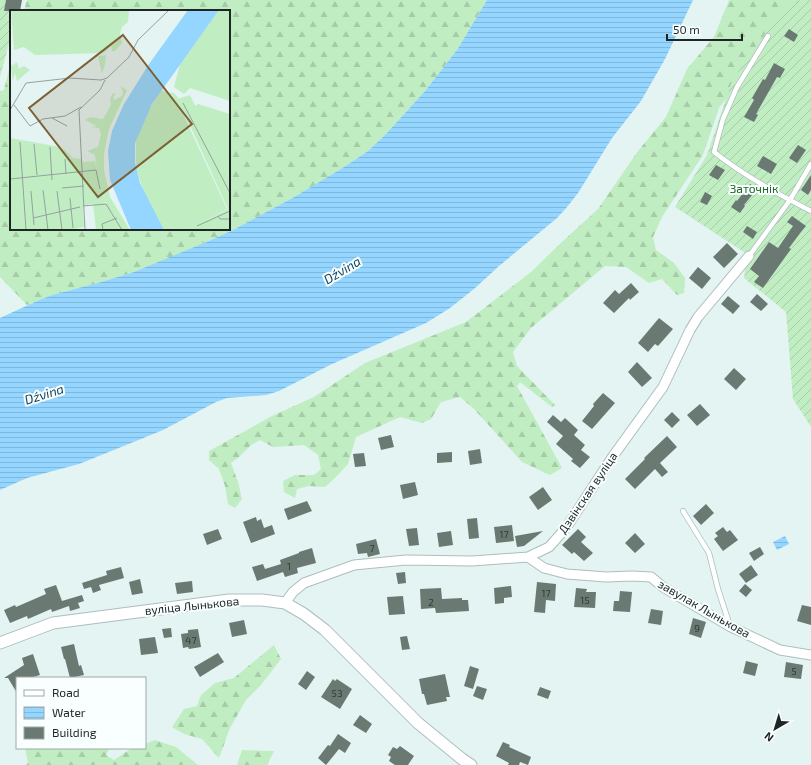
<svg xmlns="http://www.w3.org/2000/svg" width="811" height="765" viewBox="0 0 811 765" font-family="'Exo 2',sans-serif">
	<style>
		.forest { fill: url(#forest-firs) }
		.garden { fill: url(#garden-furrows) }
		.water { fill: url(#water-rules) }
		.building { fill: #6b7973 }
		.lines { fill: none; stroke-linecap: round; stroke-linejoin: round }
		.service-casing { stroke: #adbebd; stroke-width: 6 }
		.minor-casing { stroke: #adbebd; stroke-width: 11 }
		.tertiary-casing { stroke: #adbebd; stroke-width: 13 }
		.service { stroke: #fff; stroke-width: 4.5 }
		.minor { stroke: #fff; stroke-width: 9 }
		.tertiary { stroke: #fff; stroke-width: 11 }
		.labels { text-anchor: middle; stroke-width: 4; stroke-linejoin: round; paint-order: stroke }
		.number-label { font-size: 10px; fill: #323a38 }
		.park-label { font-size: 12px; fill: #20682b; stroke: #f8fffe }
		.street-label { font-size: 12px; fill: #1f2525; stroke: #f8fffe }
		.water-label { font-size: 13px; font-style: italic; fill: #114561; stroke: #f8fffe }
		.inset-road { fill: none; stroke: #95a1a0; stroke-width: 1 }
		.view { fill: #7c6033; fill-opacity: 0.15; stroke: #7c6033; stroke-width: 2 }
		.inset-edge { fill: none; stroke: #1f2525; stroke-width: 2 }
	</style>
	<defs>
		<pattern id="forest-firs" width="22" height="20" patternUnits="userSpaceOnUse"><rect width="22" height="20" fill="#c0eec2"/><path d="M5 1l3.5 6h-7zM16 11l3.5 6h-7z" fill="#a5cca7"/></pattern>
		<pattern id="garden-furrows" width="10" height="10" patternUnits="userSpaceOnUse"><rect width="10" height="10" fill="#c0eec2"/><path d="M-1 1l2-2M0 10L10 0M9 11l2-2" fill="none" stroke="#a5cca7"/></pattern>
		<pattern id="water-rules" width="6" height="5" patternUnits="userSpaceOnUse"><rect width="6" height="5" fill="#94d6ff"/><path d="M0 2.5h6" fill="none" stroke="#7fb8da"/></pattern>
	</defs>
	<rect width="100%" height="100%" fill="#e3f4f2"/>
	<!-- forest -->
	<path class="forest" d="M27 0H487L457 50 425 91 386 134 368 151 344 167 296 196 233 230 172 257 134 272 101 282 52 295 27 305 0 277V91L4 90 11 61V229H229V11H24Z
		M729 0H811L774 36 719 108 703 155 662 217 653 237 656 250 674 263 685 278 684 293 677 295 662 279 649 283 626 267 605 266 531 328 513 352 517 366 555 405 552 407 520 382 517 386 562 468 550 475 522 462 474 409 460 397 441 402 431 419 422 423 400 417 356 437 348 464 335 478 325 487 309 486 297 489 295 498 284 492 283 481 295 475H314L321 469 318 455 304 445 273 447 260 440 251 445 238 458 231 463 238 482 242 499 235 508 228 504 225 486 219 469 209 460V451L272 416 314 397 365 363 466 322 531 272 563 241 598 209 638 151 666 117 687 69 714 37Z
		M274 645 281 659 261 685 246 700 230 728 219 758 202 739 184 734 172 727 184 709 197 706 201 695 215 683 234 678Z
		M155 740 176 747 198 765H26L28 763 25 748H110L106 755 114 760 129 750 134 748H145V744Z
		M242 750 274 751 267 765H237Z"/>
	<!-- garden -->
	<path class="garden" d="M0 0H20L11 11V36L0 77Z
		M800 0H811V427L793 399 786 312 744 278 747 254 675 207 707 155 732 81 777 16Z"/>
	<!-- water -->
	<path class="water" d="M487 0H693L665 59 641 101 612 138 578 193 567 207 557 218 499 266 474 289 450 308 426 323 332 364 279 391 266 395 227 398 216 402 163 430 141 439 79 464 27 478 0 490V318L37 301 52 295 101 282 134 272 204 243 233 230 296 196 344 167 368 151 386 134 425 91 457 50Z
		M785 536 789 544 777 550 773 542Z"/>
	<!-- building -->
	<path class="building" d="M6 0H22L20 11H4Z
		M789 29 798 35 794 42 784 36Z
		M774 63 785 69 780 78 777 77 756 114 758 115 754 122 744 117 754 100 752 98 763 79 765 80Z
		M798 145 806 150 797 163 789 158Z
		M763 156 777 164 771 174 757 166Z
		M716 165 725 170 718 180 709 175Z
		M811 175V190L808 195 801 190Z
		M750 184 757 189 744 205 745 206 740 213 731 207 736 200 737 201Z
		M705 192 712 196 707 205 700 202Z
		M792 216 806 226 801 232 789 248 791 249 763 288 754 282 759 276 750 269 769 242 778 248 793 226 787 222Z
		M747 226 757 232 753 239 743 232Z
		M727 243 738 254 724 268 713 257Z
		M698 267 711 278 702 289 689 278Z
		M631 283 639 292 630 300 629 298 614 313 603 303 615 290 619 294Z
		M757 294 768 304 761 311 750 302Z
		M728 296 740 306 733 314 721 304Z
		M659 318 673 329 658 346 655 344 648 352 638 343Z
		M637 362 652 378 642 387 628 372Z
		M734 368 746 379 736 390 724 379Z
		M603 393 615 403 592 429 582 421 594 406 593 404Z
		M700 404 710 415 697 426 687 415Z
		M672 412 680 420 672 428 664 420Z
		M553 415 561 422 565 418 578 430 574 435 585 445 581 450 590 457 580 468 571 461 573 459 556 444 563 436 547 422Z
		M391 435 394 447 381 450 378 438Z
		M667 436 677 447 660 463 668 472 662 477 655 469 635 489 625 479 645 459 644 458Z
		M480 449 482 463 470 465 468 451Z
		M452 452V462L437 463V453Z
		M364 453 366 466 355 467 353 454Z
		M415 482 418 495 403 499 400 485Z
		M543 487 552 500 538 510 529 497Z
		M307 501 312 511 288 520 284 509Z
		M706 504 714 513 701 525 693 516Z
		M256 517 257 521 261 519 264 528 272 525 275 534 251 543 243 522Z
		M477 518 479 538 469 539 467 519Z
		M512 525 514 541 496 543 494 527Z
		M723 527 727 532 730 530 738 540 723 551 714 539 718 536 715 533Z
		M417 528 419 545 409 546 406 529Z
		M218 529 222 539 207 545 203 534Z
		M578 529 586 537 581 542 593 553 584 561 574 552 572 554 562 545Z
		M451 531 453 545 439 547 437 533Z
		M543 531 524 546 517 547 515 536Z
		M635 533 645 544 635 553 625 543Z
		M376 539 380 554 368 557 367 553 358 554 356 544Z
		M760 547 764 554 754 561 749 553Z
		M312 548 316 563 297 568 298 573 285 577 283 572 257 581 252 567 263 564 265 569 281 564 280 560 299 553V552Z
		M751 565 758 575 746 583 739 574Z
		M121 567 124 578 99 585 101 590 93 593 91 587 84 589 82 583 107 575 106 571Z
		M405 572 406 583 398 584 396 573Z
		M140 579 143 593 132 595 129 582Z
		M192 581 193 592 177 594 175 583Z
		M537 582 556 584 555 601 546 600 545 613 534 612Z
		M745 584 752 590 746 597 739 591Z
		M56 585 62 601 82 595 84 601 78 603 80 608 70 611 69 606 52 612 51 609 28 619 27 616 10 623 4 610 15 605 16 607 46 594 44 589Z
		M511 586 512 597 504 598V603L495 604 494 588Z
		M441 588 442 599 462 598V600H468L469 611 436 613 435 608 421 609 420 589Z
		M576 588 587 589 586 592H596L595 608 574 607Z
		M620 591 632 592 630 612 613 611 614 601H619Z
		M403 596 405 614 389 615 387 597Z
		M802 605 811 607V625L797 621Z
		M651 609 663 611 661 625 648 623Z
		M693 618 706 622 701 638 689 634Z
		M244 620 247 634 232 637 229 623Z
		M171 628 172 637 164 638 162 629Z
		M198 629 201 647 189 649 188 647 183 648 181 634 188 633V630Z
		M407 636 410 649 402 650 400 637Z
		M155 637 158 653 141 655 139 639Z
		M74 644 79 666 81 665 84 675 70 678 65 659H64L61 647Z
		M218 653 224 662 200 677 194 667Z
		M33 654 40 675 30 678H17V693L8 678H4L24 665 22 658Z
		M746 661 758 664 755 676 743 673Z
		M786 662 803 665 801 679 784 677Z
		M470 666 479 669 473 689 464 686Z
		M307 671 315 677 306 690 298 684Z
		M445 674 450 697H446L447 701 427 705 424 694H422L419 679Z
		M333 679 335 681 337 679 352 689 340 709 321 697Z
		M477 686 487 689 483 700 473 696Z
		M540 687 551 691 548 699 537 695Z
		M360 715 372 724 366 733 353 725Z
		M338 734 351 743 345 753 339 749 326 765 318 758 328 745 330 746Z
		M503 742 510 745 509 747 531 757 528 765 520 762 519 765H508L509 763 496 756Z
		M400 746 414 756 408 765H395L389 761 391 757 388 755 393 747 397 749Z"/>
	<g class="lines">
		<!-- service casing -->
		<g class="service-casing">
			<path id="service" d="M768 36 737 87 723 119 714 152C743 175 777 194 811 211
				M749 256 790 200 811 164
				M683 511 709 553 718 589 730 626"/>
		</g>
		<!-- minor casing -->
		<g class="minor-casing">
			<path id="minor" d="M528 557 544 568 567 574 606 577 632 576 651 577 663 587 731 627 780 650 811 655
				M285 603 293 592 304 583 354 565 406 560 472 561 528 557 549 547 566 528 611 459 663 387 690 330 698 317 749 256"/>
		</g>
		<!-- tertiary casing -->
		<g class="tertiary-casing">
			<path id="tertiary" d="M0 643 53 623 229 600H262L285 603 304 614 325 630 418 723 462 759 471 765"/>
		</g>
		<!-- service -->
		<use href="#service" class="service"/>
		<!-- minor -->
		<use href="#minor" class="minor"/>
		<!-- tertiary -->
		<use href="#tertiary" class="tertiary"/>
	</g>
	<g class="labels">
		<!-- number labels -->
		<g class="number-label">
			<text x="504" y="538">17</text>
			<text x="372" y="552">7</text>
			<text x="289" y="570">1</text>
			<text x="546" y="597">17</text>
			<text x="585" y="604">15</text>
			<text x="431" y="606">2</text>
			<text x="697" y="632">9</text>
			<text x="191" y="644">47</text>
			<text x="794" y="675">5</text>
			<text x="337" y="697">53</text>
		</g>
		<!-- park labels -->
		<g class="park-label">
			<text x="754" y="193">Заточнік</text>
		</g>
		<!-- street labels -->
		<g class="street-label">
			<text transform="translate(588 493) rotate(-56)" y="4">Дзвінская вуліца</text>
			<text transform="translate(192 606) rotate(-6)" y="4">вуліца Лынькова</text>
			<text transform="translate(704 609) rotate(30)" y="4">завулак Лынькова</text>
		</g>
		<!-- water labels -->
		<g class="water-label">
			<text transform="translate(342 270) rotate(-31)" y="5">Dźvina</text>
			<text transform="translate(44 394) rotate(-17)" y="5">Dźvina</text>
		</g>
	</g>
	<!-- overview -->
	<g transform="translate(10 10)">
		<rect width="220" height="220" fill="#e3f4f2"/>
		<path d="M1 0H118L119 1 118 12 112 17 110 24 112 33 105 41H102L101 36 94 43 25 45 14 37 4 40ZM209 0H220V91L180 78 174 84 164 77 170 54ZM96 45 95 54 92 64 88 46ZM0 51 2 56 7 52 9 59 14 56 20 60 7 71 5 63 3 71ZM110 76 117 80 99 119 94 143V160L100 187 120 220H112L96 192 75 195 89 179 85 145 77 141 88 137 91 124 89 118 81 117 87 116 75 110 80 107 93 109 101 95 100 89 103 83 106 84 103 87 104 90 112 86 113 81ZM151 81 164 83 170 90 175 101 173 104 217 199 176 220H154L138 193 126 159V129L134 108ZM188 94 220 104V167L184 97Z" fill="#c0eec2"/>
		<path d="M180 85 220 168V220H175L218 199 168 89ZM0 128 45 136 54 139 63 148 71 149 73 152 85 151 91 182 88 190 73 196 74 217 60 220H1ZM90 192 97 193 113 220H86L83 194Z" fill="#c0eec2"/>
		<path d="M178 0H209L142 94 125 133V153L130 173 154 220H121L100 170 98 141 102 121 114 94 139 54Z" fill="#94d6ff"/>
		<path class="inset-road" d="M173 93 220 183M4 95 20 116 33 109 55 106 71 97M0 100 16 73 60 68 91 70 97 68 119 47 128 30 159 0M42 108 57 116M10 132 16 220M24 134 27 165M40 137 42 170M55 149 56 164M0 169 86 160 90 179M52 178 74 176M33 180 38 220M21 181 24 215M47 181 52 220M60 188 63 218M73 196 96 194 112 220M208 206 210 209H220M23 208 70 197M187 216 220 201M75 220 69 100 90 80 95 70M93 220 92 214 107 208"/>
		<path class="view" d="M113 25 182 114 88 187 19 98Z"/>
		<rect width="220" height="220" class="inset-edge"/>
	</g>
	<!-- legend -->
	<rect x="16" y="677" width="130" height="72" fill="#f8fffe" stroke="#a1a8a7"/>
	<rect x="24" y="690" width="20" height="6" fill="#ffffff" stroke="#a1a8a7"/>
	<text x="52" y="697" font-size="12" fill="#1f2525">Road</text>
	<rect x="24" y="707" width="20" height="12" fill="url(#water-rules)" stroke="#a1a8a7"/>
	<text x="52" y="717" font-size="12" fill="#1f2525">Water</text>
	<rect x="24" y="727" width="20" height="12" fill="#6b7973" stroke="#a1a8a7"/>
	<text x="52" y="737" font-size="12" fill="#1f2525">Building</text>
	<!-- north arrow -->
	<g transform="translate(775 729) rotate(218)" stroke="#f8fffe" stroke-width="3" paint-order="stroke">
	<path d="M0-3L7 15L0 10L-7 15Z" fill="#1f2525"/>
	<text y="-6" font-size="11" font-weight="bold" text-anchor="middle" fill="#1f2525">N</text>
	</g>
	<!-- scale -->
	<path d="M667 34v6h75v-6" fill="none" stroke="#1f2525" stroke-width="2"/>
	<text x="673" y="34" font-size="12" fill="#1f2525" stroke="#f8fffe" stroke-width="3" paint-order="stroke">50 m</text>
</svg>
